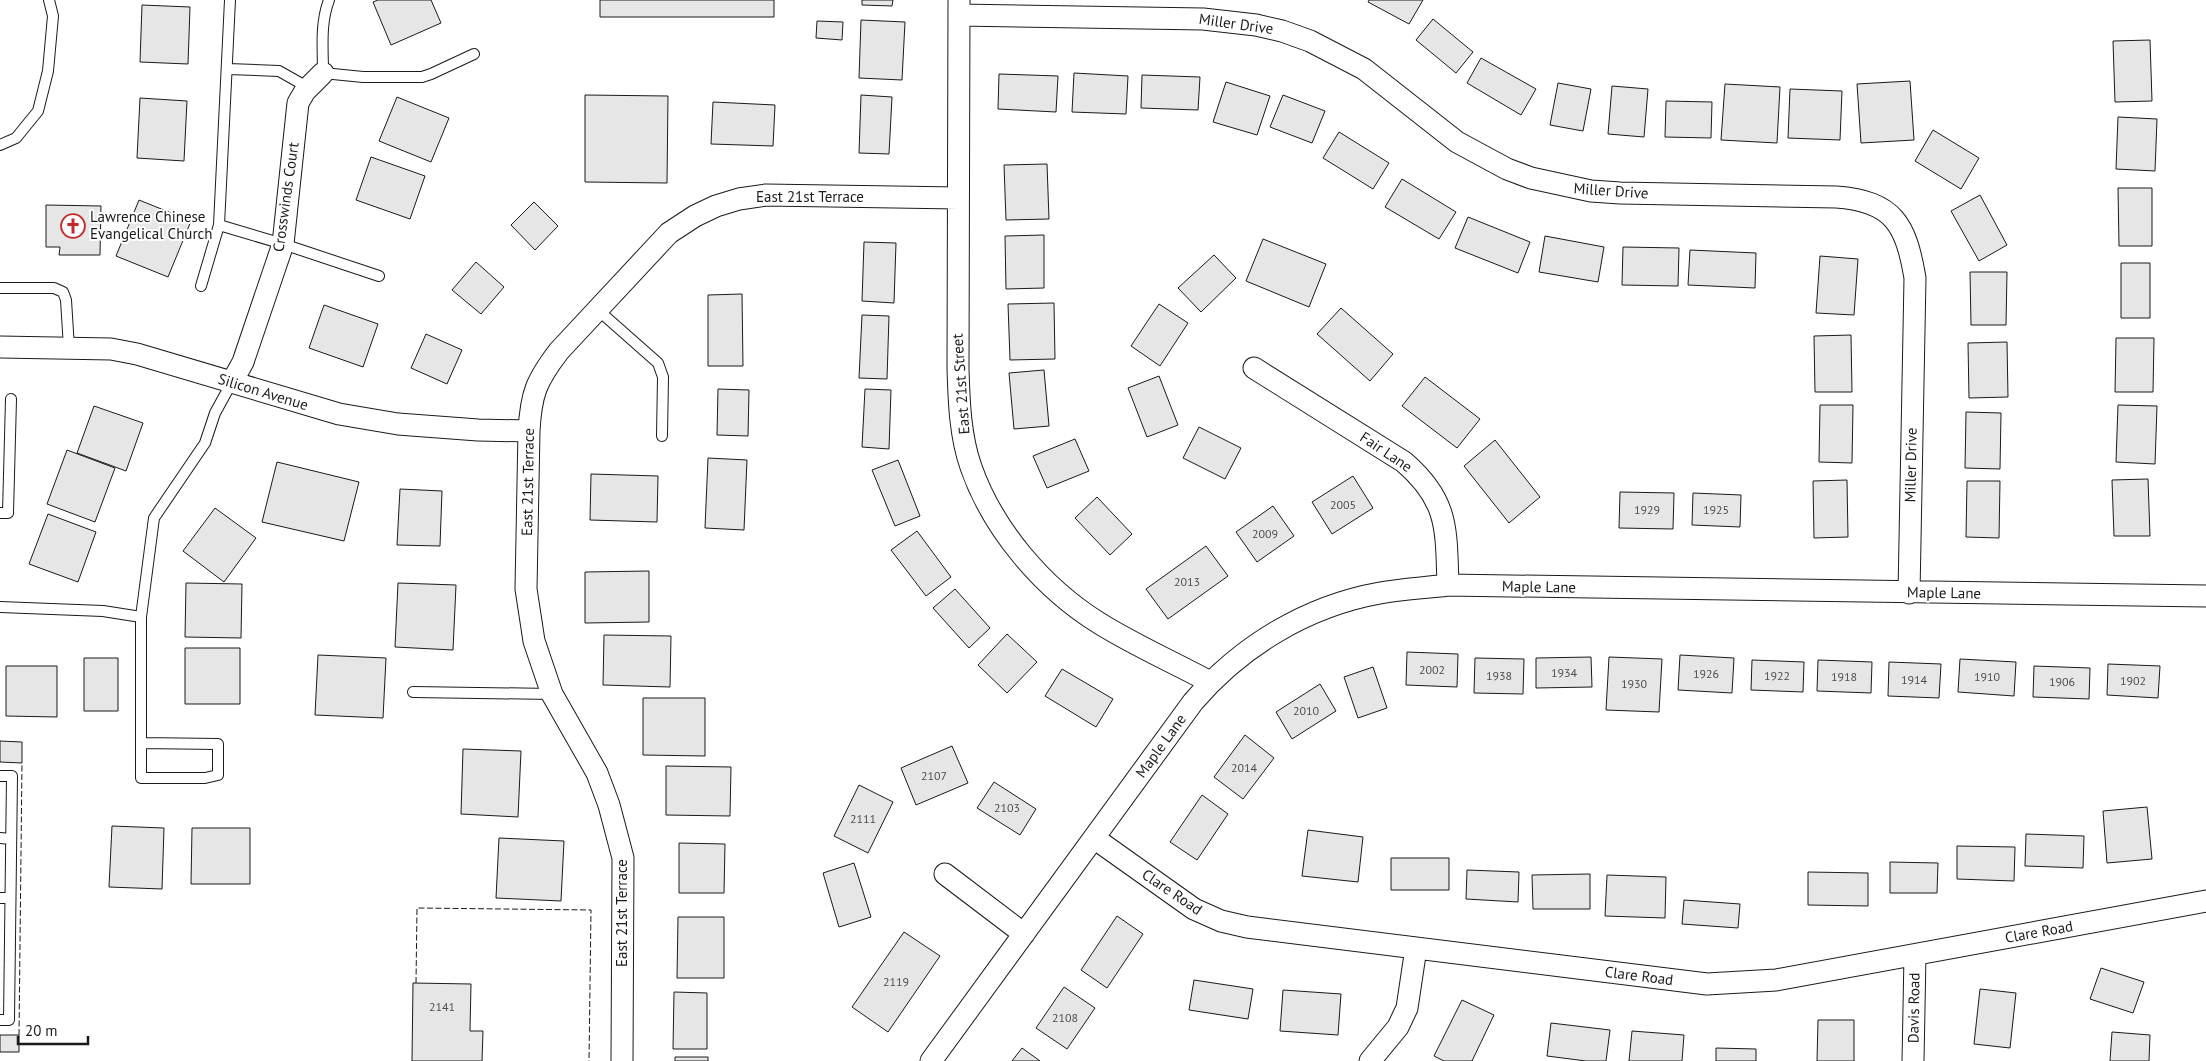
<svg xmlns="http://www.w3.org/2000/svg" width="2206" height="1061" viewBox="0 0 2206 1061" font-family="'PT Sans',sans-serif">
	<style>
		.building { fill: #e6e6e6; stroke: #1a1a1a }
		.lines { fill: none; stroke-linecap: round; stroke-linejoin: round }
		.service-casing { stroke: #1a1a1a; stroke-width: 12 }
		.minor-casing { stroke: #1a1a1a; stroke-width: 23 }
		.service { stroke: #fff; stroke-width: 10 }
		.minor { stroke: #fff; stroke-width: 21 }
		.fence { stroke: #1a1a1a; stroke-width: 1; stroke-dasharray: 6 2.5; stroke-linecap: butt }
		.labels { text-anchor: middle; stroke-width: 4; stroke-linejoin: round; paint-order: stroke }
		.number-label { font-size: 12px; fill: #4d4d4d }
		.street-label { font-size: 15px; fill: #1a1a1a; stroke: #fff }
		.poi-label { font-size: 15px; fill: #1a1a1a; stroke: #fff; text-anchor: start }
	</style>
	<rect width="100%" height="100%" fill="#fff"/>
	<!-- building -->
	<path class="building" d="M378 0H431L441 23 391 45 373 2Z
		M600 0H774V17H600Z
		M862 0H893L892 6 862 5Z
		M1369 0H1423L1409 24 1368 2Z
		M142 5 190 7 188 64 140 62Z
		M1433 19 1473 52 1456 73 1416 40Z
		M861 20 905 22 902 80 859 78Z
		M817 21 843 22 842 40 816 38Z
		M2150 40 2152 101 2115 102 2113 41Z
		M1481 58 1536 89 1521 115 1467 83Z
		M1074 73 1128 76 1126 114 1072 112Z
		M999 74 1058 76 1056 112 998 109Z
		M1142 75 1200 77 1198 110 1141 108Z
		M1910 81 1914 140 1861 143 1857 84Z
		M1226 82 1270 96 1257 135 1213 122Z
		M1558 83 1591 89 1583 131 1550 125Z
		M1725 84 1780 87 1777 143 1721 140Z
		M1612 86 1648 89 1644 137 1608 134Z
		M1790 89 1842 91 1840 140 1788 138Z
		M585 95 668 96 667 183 585 182Z
		M861 95 892 97 889 154 859 153Z
		M1283 95 1325 111 1312 143 1270 127Z
		M397 97 449 118 431 162 379 141Z
		M140 98 187 101 184 161 137 158Z
		M1666 101 1712 102 1711 138 1665 137Z
		M713 102 775 105 773 146 711 144Z
		M2118 117 2157 119 2155 171 2116 169Z
		M1933 130 1979 158 1961 189 1915 161Z
		M1339 132 1389 163 1373 189 1323 158Z
		M371 157 425 176 410 219 356 200Z
		M1047 164 1049 219 1006 220 1004 165Z
		M1402 179 1456 212 1439 239 1385 207Z
		M2118 188H2152V246H2119Z
		M1980 195 2007 245 1979 261 1951 211Z
		M139 200 191 221 168 277 116 256Z
		M534 202 558 226 535 250 511 225Z
		M46 205 101 206 100 255H59L60 247H46Z
		M1468 217 1530 242 1518 273 1455 248Z
		M1044 235V288L1006 289 1005 236Z
		M1545 236 1604 247 1598 282 1539 272Z
		M1263 239 1326 264 1309 307 1246 281Z
		M864 242 896 243 894 303 862 301Z
		M1623 247 1679 248 1678 286 1622 285Z
		M1690 250 1756 253 1755 288 1688 285Z
		M1214 255 1236 278 1201 312 1178 288Z
		M1820 256 1858 259 1854 315 1816 313Z
		M476 262 504 287 481 314 452 290Z
		M2121 263H2150V318H2121Z
		M1970 272H2007L2006 325H1971Z
		M742 294 743 366H708V295Z
		M1054 303 1055 359 1010 360 1008 304Z
		M1159 304 1188 323 1160 366 1131 346Z
		M324 305 378 324 363 367 309 348Z
		M1341 308 1393 354 1370 381 1317 334Z
		M862 315 889 316 887 379 859 378Z
		M426 334 462 350 447 384 411 368Z
		M1851 335 1852 392H1815L1814 336Z
		M2116 338H2154L2153 392H2115Z
		M2007 342 2008 397 1969 398 1968 343Z
		M1044 370 1049 426 1014 429 1009 373Z
		M1159 376 1178 425 1147 437 1128 388Z
		M1425 377 1480 419 1457 448 1402 406Z
		M718 389 749 390 748 436 717 435Z
		M865 389 891 390 889 449 862 447Z
		M1820 405H1853L1852 463 1819 462Z
		M2118 405 2157 406 2155 464 2116 462Z
		M94 406 143 423 126 471 77 453Z
		M1966 412 2001 413 2000 469 1965 468Z
		M1199 427 1241 448 1225 479 1183 458Z
		M1075 439 1089 471 1047 488 1033 456Z
		M1495 440 1540 497 1509 523 1464 466Z
		M67 450 115 468 95 522 47 504Z
		M708 458 747 460 744 530 705 528Z
		M898 460 920 516 895 526 872 470Z
		M277 462 359 482 344 541 262 522Z
		M591 474 658 476 657 522 590 520Z
		M1353 476 1373 508 1332 534 1312 502Z
		M2148 479 2150 536H2114L2112 480Z
		M1847 480 1848 537 1814 538 1813 481Z
		M1967 481H2000L1999 538 1966 537Z
		M400 489 442 491 440 546 397 545Z
		M1620 492 1674 493 1673 529 1619 528Z
		M1693 493 1741 495 1740 527 1692 525Z
		M1097 497 1132 534 1110 555 1075 518Z
		M1273 506 1294 536 1257 562 1236 532Z
		M215 508 256 538 224 582 183 551Z
		M48 514 96 532 78 582 29 564Z
		M917 531 951 577 926 596 891 550Z
		M1206 546 1228 576 1168 619 1146 589Z
		M649 571V622L585 623V572Z
		M186 583 242 584 241 638 185 637Z
		M398 583 456 585 453 650 395 647Z
		M955 589 990 628 969 648 933 608Z
		M1007 634 1037 662 1007 693 978 665Z
		M604 635 671 636 670 687 603 685Z
		M185 648H240V704H185Z
		M1407 652 1458 654 1457 687 1406 685Z
		M318 655 386 658 383 718 315 715Z
		M1680 655 1734 658 1732 693 1678 690Z
		M1591 657 1592 687 1536 688V658Z
		M1609 657 1662 659 1659 712 1606 710Z
		M84 658H118V711H84Z
		M1475 658 1524 659 1523 694 1474 693Z
		M1960 659 2016 662 2014 696 1958 692Z
		M1752 660 1804 662 1803 692 1751 690Z
		M1818 660 1872 662 1871 693 1817 691Z
		M1889 662 1941 664 1939 698 1888 696Z
		M2108 664 2160 666 2158 698 2107 695Z
		M6 666H57V717L6 716Z
		M2034 666 2090 668 2089 699 2033 697Z
		M1373 667 1387 708 1358 718 1344 677Z
		M1062 669 1113 699 1096 727 1045 696Z
		M1320 684 1336 711 1292 739 1276 712Z
		M643 698H705V756L643 755Z
		M1245 735 1274 758 1243 799 1214 777Z
		M0 741 22 742V763L0 762Z
		M952 746 968 783 916 805 901 768Z
		M463 749 521 751 518 817 461 814Z
		M666 766 731 767 730 816 666 815Z
		M994 782 1036 809 1020 835 977 808Z
		M859 785 893 802 868 853 834 836Z
		M1202 795 1228 814 1197 860 1170 842Z
		M2147 807 2152 859 2107 863 2103 811Z
		M112 826 164 828 162 889 109 887Z
		M192 828H250V884H191Z
		M1308 830 1363 837 1358 882 1302 876Z
		M2026 834 2084 836 2083 868 2025 866Z
		M499 838 564 841 561 901 496 898Z
		M679 843 725 844 724 893H679Z
		M1957 846 2015 847 2014 881 1957 879Z
		M1391 858H1449V890H1391Z
		M1890 862 1938 863 1937 893H1890Z
		M854 863 871 917 839 927 823 873Z
		M1467 870 1519 872 1518 902 1466 899Z
		M1808 872 1868 873V906L1808 905Z
		M1590 874V909H1533L1532 875Z
		M1607 875 1666 877 1665 918 1605 916Z
		M1684 900 1740 904 1738 928 1682 924Z
		M1117 916 1143 934 1107 988 1081 970Z
		M678 917H724V978H677Z
		M904 932 940 956 888 1032 852 1007Z
		M2101 968 2144 982 2133 1013 2090 999Z
		M1194 980 1253 989 1248 1019 1189 1010Z
		M413 983 471 984 470 1031H483L482 1061H412Z
		M1064 987 1095 1008 1067 1049 1036 1028Z
		M1980 989 2016 993 2010 1048 1974 1044Z
		M1283 990 1341 994 1338 1035 1280 1031Z
		M674 992 707 993V1049H673Z
		M1462 1000 1494 1015 1472 1061H1444L1434 1056Z
		M1818 1020H1854V1061H1817Z
		M1551 1023 1610 1030 1606 1061H1586L1547 1056Z
		M1632 1031 1684 1035 1682 1061H1629Z
		M2112 1032 2150 1035 2149 1061H2110Z
		M0 1035H19V1052H0Z
		M1022 1048 1040 1061H1012Z
		M1716 1048 1756 1049V1061H1716Z
		M675 1057H708V1061H675Z"/>
	<g class="lines">
		<!-- service casing -->
		<g class="service-casing">
			<path id="service" d="M329 0C320 24 323 48 323 73L363 77H422L431 74 474 54
				M228 69 279 71 309 88
				M0 145 16 138 38 111 48 71 53 16 49 0
				M219 225 283 244 379 276
				M201 286 219 225 230 0
				M0 288H54L63 292 66 300 69 348
				M598 310 658 363 663 377 662 436
				M0 513H8L11 399
				M0 607 103 611 141 617 154 518 205 443 215 413 232 382
				M413 692 552 694
				M141 743 218 744V775L205 778H141V617
				M0 776H12L9 1020H0
				M0 838 11 839
				M0 898H10"/>
		</g>
		<!-- minor casing -->
		<g class="minor-casing">
			<path id="minor" d="M959 0 958 369C959 401 960 436 971 467 993 530 1043 588 1099 623 1134 645 1173 662 1210 682
				M959 15 1203 19 1256 25 1282 31 1310 41 1364 69 1457 142 1507 169 1531 178 1591 191 1620 193 1836 197C1894 201 1906 225 1915 278L1909 593
				M0 347 111 349 137 354 339 414 398 424 478 430 529 431
				M1254 368 1404 462C1449 501 1446 529 1448 585
				M232 382 243 362 283 244 298 103 305 91 323 73
				M1094 838 1194 909 1221 921 1247 927 1707 984 1776 980 2206 901
				M945 874 1024 934
				M622 1061 623 858 609 805 597 773 552 694 534 641 526 589 529 431C531 394 536 381 559 351L669 233 695 216 716 206 739 199 766 195 958 198
				M931 1061 1193 702C1241 646 1307 606 1380 593 1402 589 1425 588 1448 585L2206 596
				M1370 1061 1398 1027 1407 1008 1416 948
				M1913 1061 1915 955"/>
		</g>
		<!-- service -->
		<use href="#service" class="service"/>
		<!-- minor -->
		<use href="#minor" class="minor"/>
		<!-- fence -->
		<path class="fence" d="M416 983 417 908 591 910 589 1061
			M19 1035 22 763"/>
	</g>
	<!-- icons -->
	<defs>
		<g id="church-ring" transform="scale(1.25)"><circle r="9.5" fill="#fff" stroke="#c62828" stroke-width="1.5"/><path d="M-1.2-6h2.4v3.5h3.3v2.4h-3.3V6h-2.4V-.1h-3.3v-2.4h3.3Z" fill="#c62828"/></g>
	</defs>
	<g fill-rule="evenodd">
		<use href="#church-ring" x="73" y="226"/>
	</g>
	<g class="labels">
		<!-- number labels -->
		<g class="number-label">
			<text x="1343" y="509">2005</text>
			<text x="1647" y="514">1929</text>
			<text x="1716" y="514">1925</text>
			<text x="1265" y="538">2009</text>
			<text x="1187" y="586">2013</text>
			<text x="1432" y="674">2002</text>
			<text x="1564" y="677">1934</text>
			<text x="1706" y="678">1926</text>
			<text x="1499" y="680">1938</text>
			<text x="1777" y="680">1922</text>
			<text x="1844" y="681">1918</text>
			<text x="1987" y="681">1910</text>
			<text x="1914" y="684">1914</text>
			<text x="2133" y="685">1902</text>
			<text x="2062" y="686">1906</text>
			<text x="1634" y="688">1930</text>
			<text x="1306" y="715">2010</text>
			<text x="1244" y="772">2014</text>
			<text x="934" y="780">2107</text>
			<text x="1007" y="812">2103</text>
			<text x="863" y="823">2111</text>
			<text x="896" y="986">2119</text>
			<text x="442" y="1011">2141</text>
			<text x="1065" y="1022">2108</text>
		</g>
		<!-- street labels -->
		<g class="street-label">
			<text transform="translate(1236 24) rotate(8)" y="5">Miller Drive</text>
			<text transform="translate(1611 191) rotate(4)" y="5">Miller Drive</text>
			<text transform="translate(286 197) rotate(-82)" y="5">Crosswinds Court</text>
			<text x="810" y="202">East 21st Terrace</text>
			<text transform="translate(961 384) rotate(-94)" y="5">East 21st Street</text>
			<text transform="translate(263 392) rotate(17)" y="5">Silicon Avenue</text>
			<text transform="translate(1386 452) rotate(34)" y="5">Fair Lane</text>
			<text transform="translate(1911 465) rotate(-89)" y="5">Miller Drive</text>
			<text transform="translate(528 482) rotate(-89)" y="5">East 21st Terrace</text>
			<text transform="translate(1539 587) rotate(1)" y="5">Maple Lane</text>
			<text transform="translate(1944 593) rotate(1)" y="5">Maple Lane</text>
			<text transform="translate(1161 746) rotate(-54)" y="5">Maple Lane</text>
			<text transform="translate(1172 892) rotate(34)" y="5">Clare Road</text>
			<text transform="translate(622 913) rotate(-90)" y="5">East 21st Terrace</text>
			<text transform="translate(2039 932) rotate(-10)" y="5">Clare Road</text>
			<text transform="translate(1639 976) rotate(7)" y="5">Clare Road</text>
			<text transform="translate(1914 1008) rotate(-89)" y="5">Davis Road</text>
		</g>
		<!-- poi labels -->
		<g class="poi-label">
			<text x="90" y="222">Lawrence Chinese<tspan x="90" dy="17">Evangelical Church</tspan></text>
		</g>
	</g>
	<!-- scale -->
	<path d="M18 1036v8h70v-8" fill="none" stroke="#1a1a1a" stroke-width="2.5"/>
	<text x="25" y="1036" font-size="15" fill="#1a1a1a" stroke="#ffffff" stroke-width="4" paint-order="stroke">20 m</text>
</svg>
